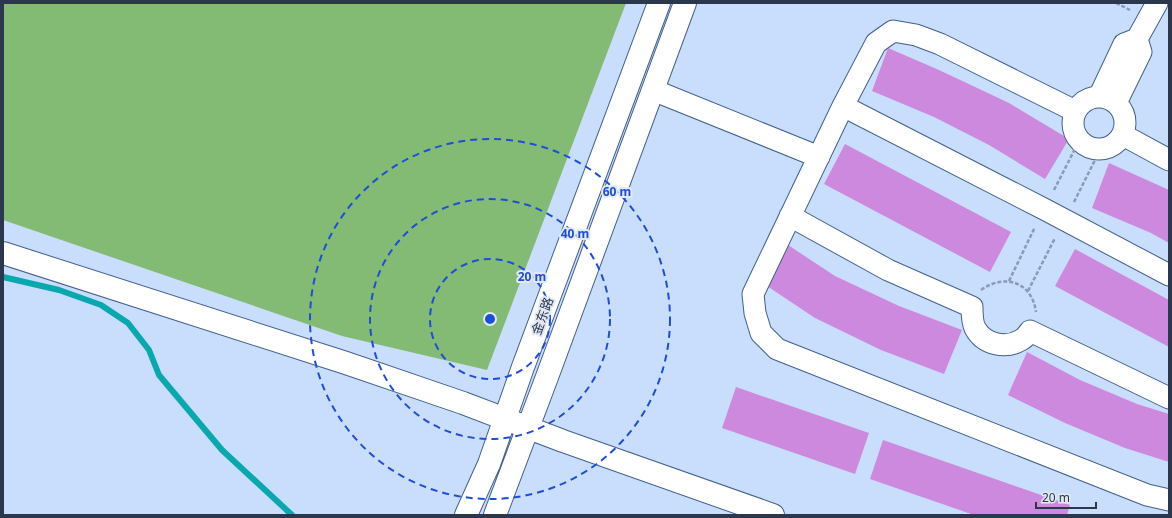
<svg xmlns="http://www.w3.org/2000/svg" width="1172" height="518" viewBox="0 0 1172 518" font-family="'Noto Sans','Noto Sans SC',sans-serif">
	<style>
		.green { fill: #83bb75 }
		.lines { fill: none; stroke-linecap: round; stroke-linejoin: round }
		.stream { stroke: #07a8ae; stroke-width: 6 }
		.building { fill: #cd89de }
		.street-casing { stroke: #425f8d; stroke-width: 23 }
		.secondary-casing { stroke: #425f8d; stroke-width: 24 }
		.path { stroke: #8a9bb7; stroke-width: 2.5; stroke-dasharray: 4 2; stroke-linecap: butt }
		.street { stroke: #fff; stroke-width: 21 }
		.secondary { stroke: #fff; stroke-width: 22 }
		.ring { fill: none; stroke: #1d4ed8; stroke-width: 2; stroke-dasharray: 7 5 }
		.labels { text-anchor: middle; stroke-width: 4; stroke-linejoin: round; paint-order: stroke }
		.street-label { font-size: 13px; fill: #2a374c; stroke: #e2e9f4 }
		.centre { fill: #1d4ed8; stroke: #e2e9f4; stroke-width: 2 }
		.ring-label { font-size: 12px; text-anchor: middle; font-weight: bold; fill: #1d4ed8; stroke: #e2e9f4; stroke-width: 4; stroke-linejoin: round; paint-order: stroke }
	</style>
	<rect width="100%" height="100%" fill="#c9ddfd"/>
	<!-- green -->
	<path class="green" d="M3 3H626L487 370 342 336 3 220Z"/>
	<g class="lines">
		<!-- stream -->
		<path class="stream" d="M3 277 59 290 101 305 128 323 149 350 159 375 222 450 292 515"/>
	</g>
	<!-- building -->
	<path class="building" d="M888 48 939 70 1009 103 1069 139 1045 179 989 145 934 117 872 91Z
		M845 144 1011 232 990 272 824 184Z
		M1109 163 1169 190V243L1151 233 1092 208Z
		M788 245 835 276 899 306 962 330 944 374 881 350 815 318 767 286Z
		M1075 249 1169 300V347L1055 286Z
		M1027 352 1080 380 1137 404 1169 414V462L1125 448 1065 423 1008 395Z
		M736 387 869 433 855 474 722 428Z
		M883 440 1070 505 1067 515H974L870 479Z"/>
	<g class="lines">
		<!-- street casing -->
		<g class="street-casing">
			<path id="street" d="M653 90 819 157
				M1073 123a26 26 0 1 1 52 0a26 26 0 1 1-52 0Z
				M1099 97 1124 44 1137 39 1157 3
				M1116 103 1141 52 1137 39
				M843 106 1044 209 1169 275
				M1075 111 940 44 916 35 893 31 876 43 843 106 753 294 755 313 761 333 777 349 1147 495 1169 500
				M1123 135 1169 160
				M790 216 888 270 972 307C972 314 972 322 975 328 984 345 1006 349 1021 340 1025 338 1028 334 1030 331L1169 398"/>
		</g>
		<!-- secondary casing -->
		<g class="secondary-casing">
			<path id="secondary" d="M3 253 346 363 463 403 563 441 773 515
				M466 515 489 464 523 367 659 3
				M495 515 547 377 685 3"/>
		</g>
		<!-- path -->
		<path class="path" d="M1116 3 1130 10
			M1054 190 1079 141
			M1074 202 1100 150
			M1009 281 1035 227
			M981 290C1005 273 1032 282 1036 312
			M1028 291 1055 238"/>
		<!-- street -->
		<use href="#street" class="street"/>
		<!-- secondary -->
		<use href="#secondary" class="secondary"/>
	</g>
	<!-- distance rings -->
	<g class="ring">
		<circle cx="490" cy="319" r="60"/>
		<circle cx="490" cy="319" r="120"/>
		<circle cx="490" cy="319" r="180"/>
	</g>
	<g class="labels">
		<!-- street labels -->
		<g class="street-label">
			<text transform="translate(542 316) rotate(-70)" y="5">金东路</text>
		</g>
	</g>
	<circle cx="490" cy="319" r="6" class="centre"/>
	<g class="ring-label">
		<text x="617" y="196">60 m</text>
		<text x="575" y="238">40 m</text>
		<text x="532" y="281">20 m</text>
	</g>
	<!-- border -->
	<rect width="1172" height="518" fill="none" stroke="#2a374c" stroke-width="8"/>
	<!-- scale -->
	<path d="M1036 502v6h60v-6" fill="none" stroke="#2a374c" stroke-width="2"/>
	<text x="1042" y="502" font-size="12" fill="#2a374c" stroke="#e2e9f4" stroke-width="3" paint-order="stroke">20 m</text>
</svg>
